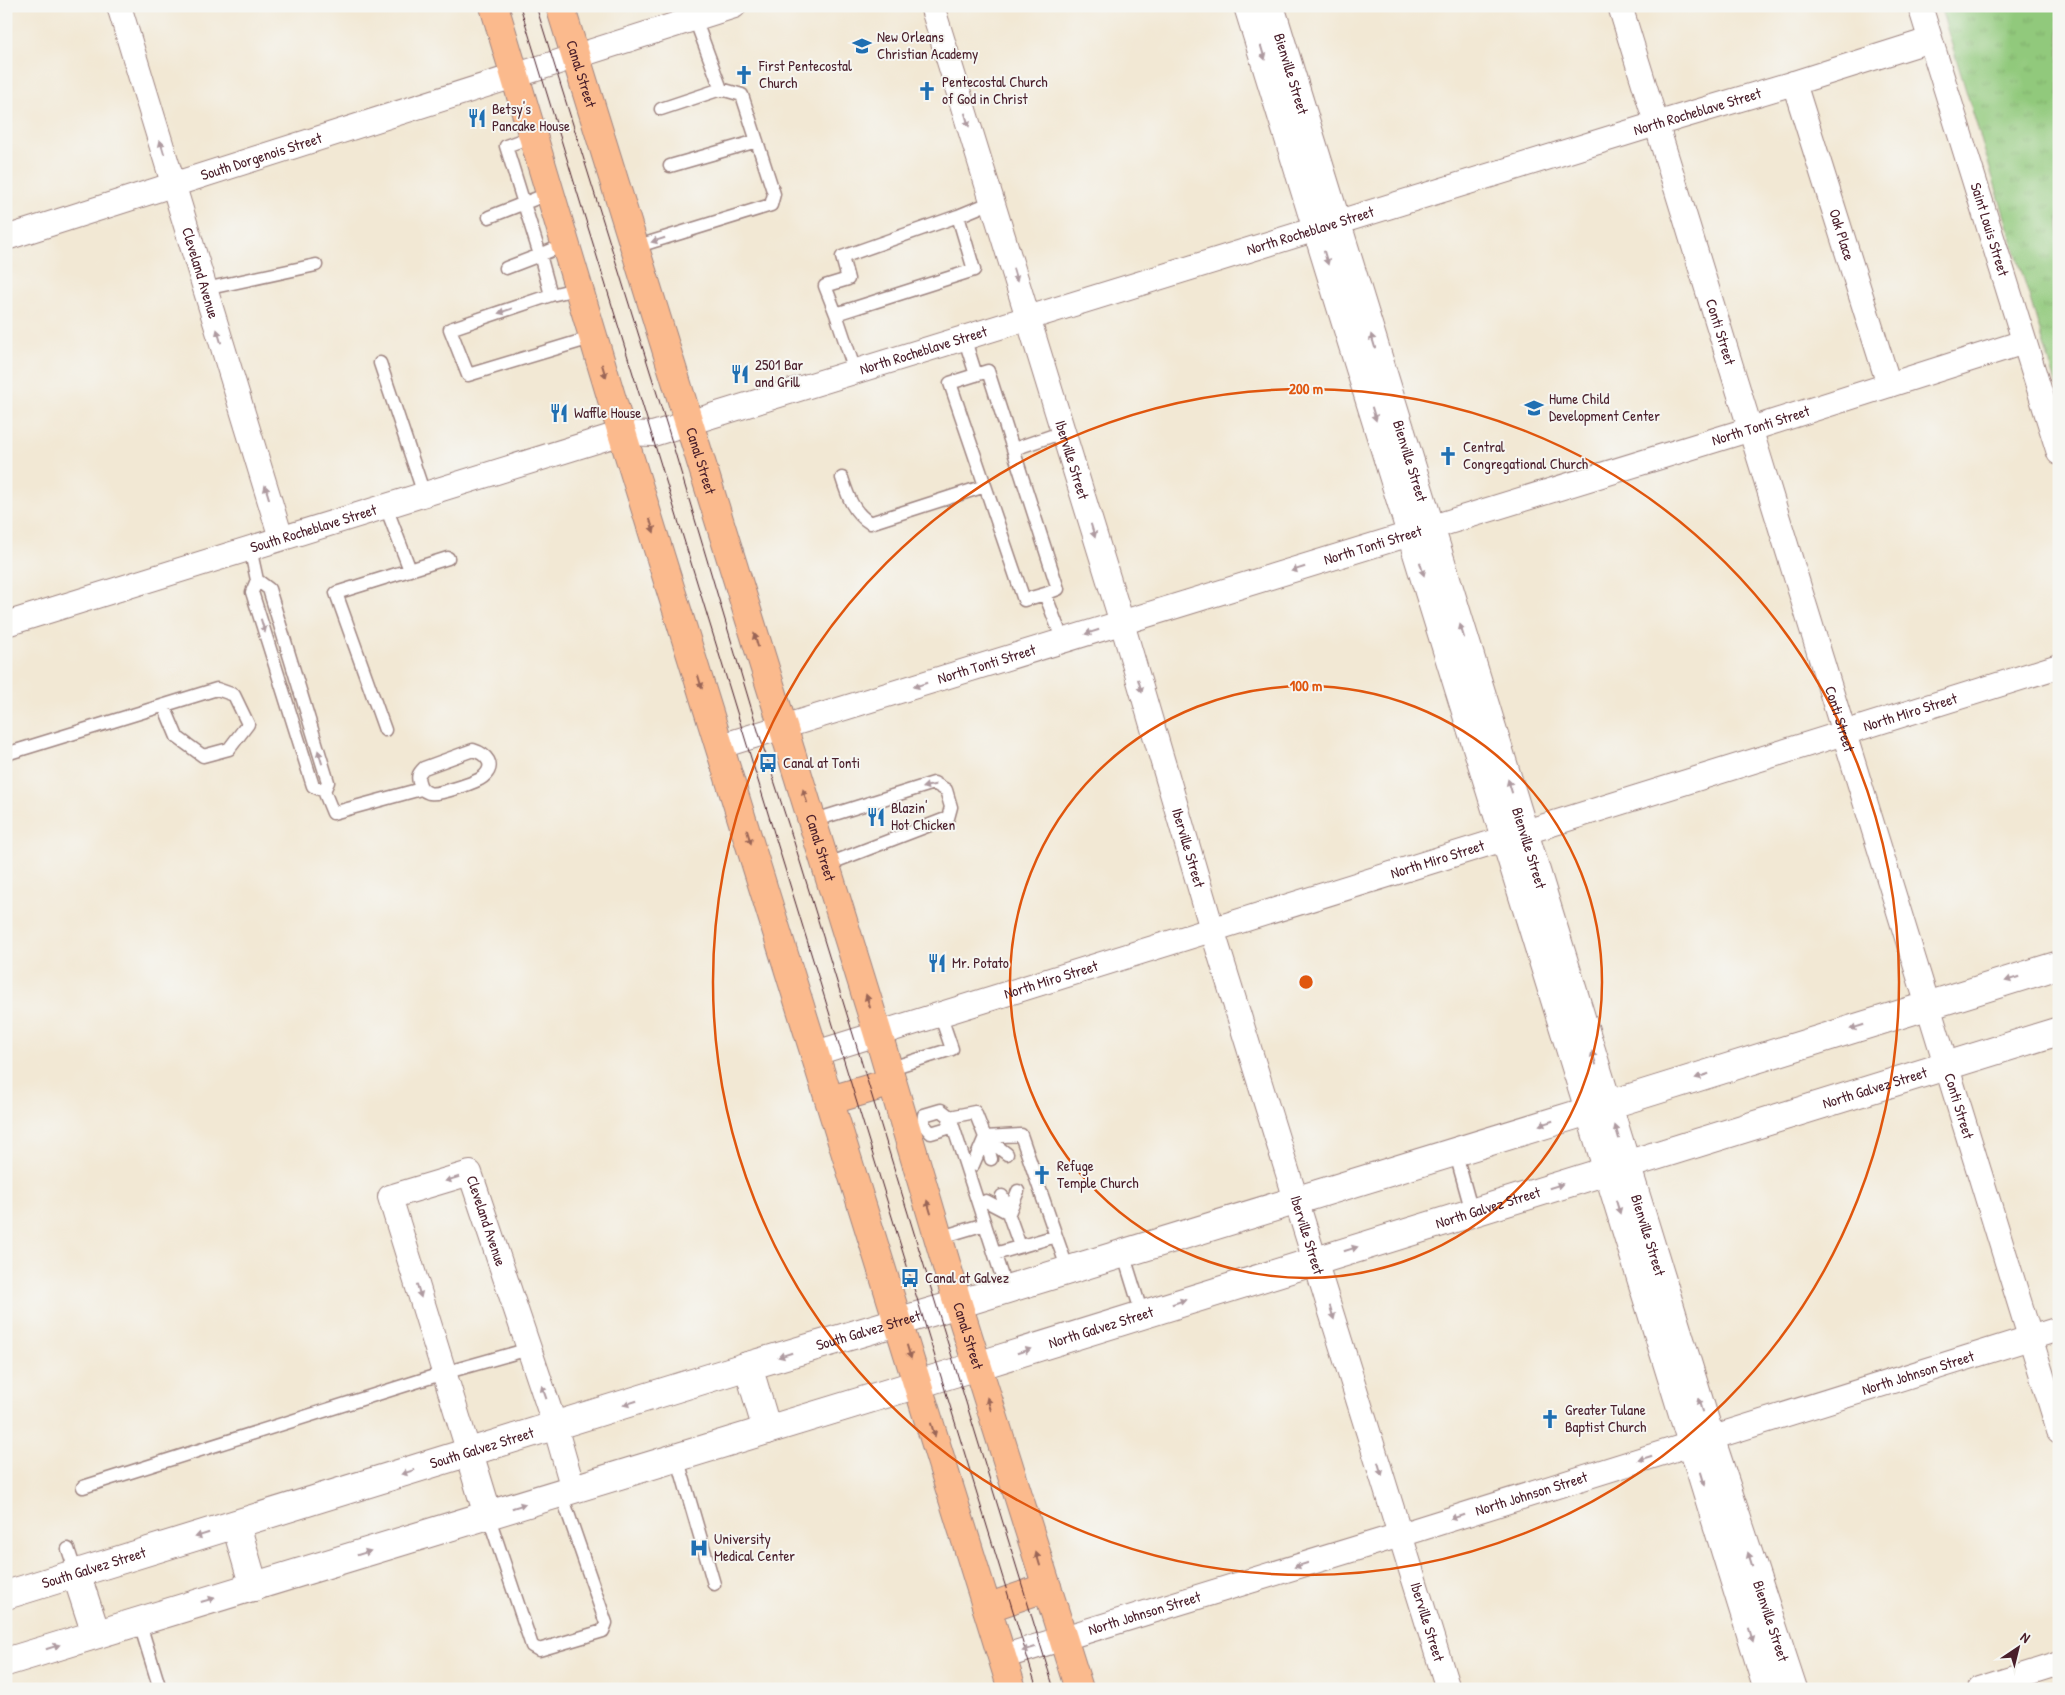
<svg xmlns="http://www.w3.org/2000/svg" width="2065" height="1695" viewBox="0 0 2065 1695" font-family="'Patrick Hand',sans-serif">
	<style>
		.grass { fill: url(#grass-tufts); stroke: #6e7454 }
		.lines { fill: none; stroke-linecap: round; stroke-linejoin: round }
		.service-casing { stroke: #9e8480; stroke-width: 15 }
		.minor-casing { stroke: #9e8480; stroke-width: 26 }
		.tertiary-casing { stroke: #9e8480; stroke-width: 30 }
		.primary-casing { stroke: #9e8480; stroke-width: 30 }
		.service { stroke: #fff; stroke-width: 12 }
		.minor { stroke: #fff; stroke-width: 24 }
		.tertiary { stroke: #fff; stroke-width: 28 }
		.primary { stroke: #fbba8d; stroke-width: 28 }
		.tram { stroke: #4a1f2b; stroke-width: 1 }
		.oneway { fill: #ae9aa0 }
		.oneway2 { fill: #9a6557 }
		.ring { fill: none; stroke: #e0560e; stroke-width: 2.5 }
		.labels { text-anchor: middle; stroke-width: 4; stroke-linejoin: round; paint-order: stroke }
		.poi-label { font-size: 15px; fill: #4a1f2b; stroke: #f6f6f2; text-anchor: start }
		.street-label { font-size: 15px; fill: #4a1f2b; stroke: #f6f6f2 }
		.centre { fill: #e0560e; stroke: #f6f6f2; stroke-width: 2.5 }
		.ring-label { font-size: 15px; text-anchor: middle; font-weight: bold; fill: #e0560e; stroke: #f6f6f2; stroke-width: 4; stroke-linejoin: round; paint-order: stroke }
	</style>
	<defs>
		<pattern id="grass-tufts" width="24" height="20" patternUnits="userSpaceOnUse" patternTransform="scale(1.25)"><rect width="24" height="20" fill="#91c97c"/><path d="M3 7l-1-3M5 7V3M7 7l1-3M15 17l-1-3M17 17v-4M19 17l1-3" fill="none" stroke="#7fac6b"/></pattern>
	</defs>
	<rect width="100%" height="100%" fill="#f6f6f2"/>
	<filter id="ink" filterUnits="userSpaceOnUse"><feTurbulence type="fractalNoise" baseFrequency=".02" numOctaves="2"/><feDisplacementMap in="SourceGraphic" scale="10" xChannelSelector="R" yChannelSelector="G"/><feConvolveMatrix kernelMatrix="1 2 1 2 8 2 1 2 1" color-interpolation-filters="sRGB"/></filter>
	<filter id="wash" filterUnits="userSpaceOnUse"><feTurbulence type="fractalNoise" baseFrequency=".0096" numOctaves="4" result="noise"/><feDisplacementMap in="SourceGraphic" scale="20" xChannelSelector="R" yChannelSelector="G"/><feGaussianBlur stdDeviation="1.12" result="paint"/><feColorMatrix in="noise" values="0 0 0 0 0 0 0 0 0 0 0 0 0 0 0 0 0 1.4 0 .05"/><feComposite in="paint" operator="in"/></filter>
	<g filter="url(#wash)">
		<rect width="100%" height="100%" fill="#f2e8d4"/>
		<!-- grass -->
		<path class="grass" d="M1940 6H2059V393Z"/>
	</g>
	<g filter="url(#ink)">
		<g class="lines">
			<!-- service casing -->
			<g class="service-casing">
				<path id="service" d="M721 89 742 95 774 194 771 205
					M661 109 721 89 695 19
					M533 136 506 146 540 255 566 244
					M670 166 757 141
					M489 217 550 193
					M635 247 771 205
					M506 268 540 255 551 295 580 288
					M205 289 316 265
					M551 295 450 329 468 375 594 337
					M836 314 825 286 848 279 842 257 958 216
					M964 337 976 375
					M380 363 424 494
					M855 371 836 314 974 270 958 216 992 202
					M1014 449 1063 432
					M842 478C848 497 853 512 870 523L985 486
					M386 507 410 570
					M250 548 257 580 252 592 313 786 324 791 328 782 269 589 257 580
					M1045 594 1024 600 950 383 988 371 1058 589 1045 594 1063 641
					M385 730 336 593 448 558
					M473 750C486 754 497 765 483 777 477 782 437 796 429 793 423 791 420 787 419 782 417 776 419 773 424 768Z
					M6 754 217 689 234 695 248 724 229 749 203 756 177 737 164 706
					M324 791 333 813 421 789
					M812 821 934 783 946 790 951 807 948 818 826 865
					M888 1069 952 1049 940 1014
					M950 1117 948 1128 931 1133 923 1124 924 1115 941 1110 950 1117 1006 1289
					M950 1117 975 1112 985 1137 1021 1135 1056 1236 995 1254
					M985 1137 1007 1154
					M985 1137 991 1159
					M1455 1151 1472 1212
					M973 1165 985 1137
					M1002 1196 1020 1246
					M986 1201 1009 1213 1018 1191
					M1056 1236 1068 1270
					M938 1238 985 1224
					M1123 1253 1142 1314
					M677 1457 714 1584
					M83 1487 444 1373 529 1349
					M488 1515 532 1646 539 1650 603 1631 606 1623 561 1493
					M68 1549 76 1573
					M139 1621 160 1689"/>
			</g>
			<!-- minor casing -->
			<g class="minor-casing">
				<g id="minor">
					<path id="s1" d="M119 6 281 538"/>
					<path id="s2" d="M932 6 1122 623 1212 929 1448 1689"/>
					<path id="s3" d="M1620 6 2059 1431"/>
					<path id="s4" d="M1920 6 2059 453"/>
					<path id="s5" d="M1794 83 1889 385"/>
					<path id="s6" d="M6 238 734 6"/>
					<path id="s7" d="M6 624 622 433 653 434 1656 124 1794 83 1930 40"/>
					<path id="s8" d="M721 746 1751 429 2024 342"/>
					<path id="s9" d="M816 1053 2059 666"/>
					<path id="s10" d="M469 1453 390 1197 470 1173 555 1426 573 1489"/>
					<path id="s11" d="M1002 1657 1400 1535 2059 1329"/>
					<path d="M1980 1689 2059 1664"/>
				</g>
			</g>
			<!-- tertiary casing -->
			<g class="tertiary-casing">
				<g id="tertiary">
					<path d="M1248 6 1768 1689"/>
					<path id="s12" d="M1270 6 1710 1437 1793 1689"/>
					<path d="M748 1366 767 1430"/>
					<path d="M469 1453 488 1515"/>
					<path d="M236 1525 254 1587"/>
					<path d="M76 1573 96 1634"/>
					<path id="s13" d="M6 1595 748 1366 958 1304 1608 1105 2059 965"/>
					<path id="s14" d="M6 1662 977 1366 2059 1031"/>
				</g>
			</g>
			<!-- primary casing -->
			<g class="primary-casing">
				<g id="primary">
					<path d="M494 6 622 433 1012 1689"/>
					<path id="s15" d="M560 6 878 1034 958 1304 1079 1689"/>
					<path d="M831 1100 892 1082"/>
					<path d="M987 1608 1047 1587"/>
				</g>
			</g>
			<!-- service -->
			<use href="#service" class="service"/>
			<!-- minor -->
			<use href="#minor" class="minor"/>
			<!-- tertiary -->
			<use href="#tertiary" class="tertiary"/>
			<!-- primary -->
			<use href="#primary" class="primary"/>
			<!-- tram -->
			<path class="tram" d="M520 6 1037 1689
				M536 6 668 429 759 734 794 842 1054 1689"/>
		</g>
		<!-- one-way arrows -->
		<defs><path id="oneway-solid" d="M-6-.8H1V-3.2L6.5 0L1 3.2V.8H-6Z" transform="scale(1.25)"/></defs>
		<g class="oneway">
			<use href="#oneway-solid" transform="translate(1263 53) rotate(73)"/>
			<use href="#oneway-solid" transform="translate(967 120) rotate(73)"/>
			<use href="#oneway-solid" transform="translate(162 147) rotate(-107)"/>
			<use href="#oneway-solid" transform="translate(658 240) rotate(163)"/>
			<use href="#oneway-solid" transform="translate(1326 258) rotate(73)"/>
			<use href="#oneway-solid" transform="translate(1015 275) rotate(73)"/>
			<use href="#oneway-solid" transform="translate(505 311) rotate(161)"/>
			<use href="#oneway-solid" transform="translate(219 336) rotate(-107)"/>
			<use href="#oneway-solid" transform="translate(1373 341) rotate(-107)"/>
			<use href="#oneway-solid" transform="translate(1374 414) rotate(73)"/>
			<use href="#oneway-solid" transform="translate(267 492) rotate(-107)"/>
			<use href="#oneway-solid" transform="translate(1093 531) rotate(73)"/>
			<use href="#oneway-solid" transform="translate(1298 569) rotate(163)"/>
			<use href="#oneway-solid" transform="translate(1422 569) rotate(73)"/>
			<use href="#oneway-solid" transform="translate(263 626) rotate(73)"/>
			<use href="#oneway-solid" transform="translate(1462 631) rotate(-107)"/>
			<use href="#oneway-solid" transform="translate(1092 632) rotate(163)"/>
			<use href="#oneway-solid" transform="translate(920 685) rotate(163)"/>
			<use href="#oneway-solid" transform="translate(1140 686) rotate(74)"/>
			<use href="#oneway-solid" transform="translate(320 757) rotate(-107)"/>
			<use href="#oneway-solid" transform="translate(929 786) rotate(168)"/>
			<use href="#oneway-solid" transform="translate(1510 786) rotate(-107)"/>
			<use href="#oneway-solid" transform="translate(2012 979) rotate(163)"/>
			<use href="#oneway-solid" transform="translate(1857 1027) rotate(163)"/>
			<use href="#oneway-solid" transform="translate(1594 1058) rotate(-107)"/>
			<use href="#oneway-solid" transform="translate(1702 1076) rotate(163)"/>
			<use href="#oneway-solid" transform="translate(1546 1123) rotate(163)"/>
			<use href="#oneway-solid" transform="translate(1617 1132) rotate(-107)"/>
			<use href="#oneway-solid" transform="translate(452 1179) rotate(163)"/>
			<use href="#oneway-solid" transform="translate(1556 1186) rotate(-17)"/>
			<use href="#oneway-solid" transform="translate(1618 1207) rotate(73)"/>
			<use href="#oneway-solid" transform="translate(1351 1249) rotate(-17)"/>
			<use href="#oneway-solid" transform="translate(419 1291) rotate(73)"/>
			<use href="#oneway-solid" transform="translate(1179 1302) rotate(-17)"/>
			<use href="#oneway-solid" transform="translate(1332 1313) rotate(73)"/>
			<use href="#oneway-solid" transform="translate(1024 1351) rotate(-18)"/>
			<use href="#oneway-solid" transform="translate(785 1355) rotate(163)"/>
			<use href="#oneway-solid" transform="translate(544 1392) rotate(-109)"/>
			<use href="#oneway-solid" transform="translate(630 1403) rotate(163)"/>
			<use href="#oneway-solid" transform="translate(1700 1405) rotate(-107)"/>
			<use href="#oneway-solid" transform="translate(1645 1458) rotate(162)"/>
			<use href="#oneway-solid" transform="translate(1380 1469) rotate(73)"/>
			<use href="#oneway-solid" transform="translate(408 1472) rotate(163)"/>
			<use href="#oneway-solid" transform="translate(1703 1479) rotate(73)"/>
			<use href="#oneway-solid" transform="translate(519 1506) rotate(-17)"/>
			<use href="#oneway-solid" transform="translate(1457 1517) rotate(162)"/>
			<use href="#oneway-solid" transform="translate(202 1535) rotate(163)"/>
			<use href="#oneway-solid" transform="translate(364 1553) rotate(-17)"/>
			<use href="#oneway-solid" transform="translate(1750 1559) rotate(-108)"/>
			<use href="#oneway-solid" transform="translate(1301 1565) rotate(163)"/>
			<use href="#oneway-solid" transform="translate(208 1600) rotate(-16)"/>
			<use href="#oneway-solid" transform="translate(1751 1635) rotate(73)"/>
			<use href="#oneway-solid" transform="translate(53 1647) rotate(-18)"/>
			<use href="#oneway-solid" transform="translate(1029 1649) rotate(163)"/>
		</g>
		<g class="oneway2">
			<use href="#oneway-solid" transform="translate(604 371) rotate(73)"/>
			<use href="#oneway-solid" transform="translate(652 526) rotate(73)"/>
			<use href="#oneway-solid" transform="translate(756 640) rotate(-107)"/>
			<use href="#oneway-solid" transform="translate(700 682) rotate(73)"/>
			<use href="#oneway-solid" transform="translate(805 796) rotate(-107)"/>
			<use href="#oneway-solid" transform="translate(749 837) rotate(73)"/>
			<use href="#oneway-solid" transform="translate(868 1001) rotate(-107)"/>
			<use href="#oneway-solid" transform="translate(929 1207) rotate(-107)"/>
			<use href="#oneway-solid" transform="translate(909 1352) rotate(73)"/>
			<use href="#oneway-solid" transform="translate(989 1404) rotate(-107)"/>
			<use href="#oneway-solid" transform="translate(933 1430) rotate(73)"/>
			<use href="#oneway-solid" transform="translate(1038 1559) rotate(-107)"/>
		</g>
	</g>
	<!-- distance rings -->
	<g class="ring">
		<circle cx="1306" cy="982" r="296"/>
		<circle cx="1306" cy="982" r="593"/>
	</g>
	<!-- icons -->
	<defs>
		<g id="school-bare" transform="scale(1.5)"><path d="M0-5L7-2L0 1L-7-2ZM-4 1L0 2.5L4 1V4Q0 6-4 4Z" fill="#1f6fb2" stroke="#f6f6f2" stroke-width="2.5" paint-order="stroke"/></g>
		<g id="church-bare" transform="scale(1.5)"><path d="M-1.2-6h2.4v3.5h3.3v2.4h-3.3V6h-2.4V-.1h-3.3v-2.4h3.3Z" fill="#1f6fb2" stroke="#f6f6f2" stroke-width="2.5" paint-order="stroke"/></g>
		<g id="restaurant-bare" transform="scale(1.5)"><path d="M-5-6h1v4h1v-4h1v4h1v-4h1v5L-1.5 .5V6h-2V.5L-5-1ZM5-6V6H3V1.5H1.5Q1.5-4 5-6Z" fill="#1f6fb2" stroke="#f6f6f2" stroke-width="2.5" paint-order="stroke"/></g>
		<g id="bus-bare" transform="scale(1.5)"><path d="M-5-6H5V4H4V6H2V4H-2V6H-4V4H-5ZM-3.5-4V0h7V-4ZM-3.5 1.2v1.5H-2V1.2ZM2 1.2v1.5H3.5V1.2Z" fill="#1f6fb2" stroke="#f6f6f2" stroke-width="2.5" paint-order="stroke"/></g>
		<g id="hospital-bare" transform="scale(1.5)"><path d="M-5-5h3v3.5h4V-5h3V5h-3V1.5h-4V5h-3Z" fill="#1f6fb2" stroke="#f6f6f2" stroke-width="2.5" paint-order="stroke"/></g>
	</defs>
	<g fill-rule="evenodd">
		<use href="#school-bare" x="862" y="46"/>
		<use href="#church-bare" x="744" y="75"/>
		<use href="#church-bare" x="927" y="91"/>
		<use href="#restaurant-bare" x="477" y="118"/>
		<use href="#restaurant-bare" x="740" y="374"/>
		<use href="#school-bare" x="1534" y="408"/>
		<use href="#restaurant-bare" x="559" y="413"/>
		<use href="#church-bare" x="1448" y="456"/>
		<use href="#bus-bare" x="768" y="763"/>
		<use href="#restaurant-bare" x="876" y="817"/>
		<use href="#restaurant-bare" x="937" y="963"/>
		<use href="#church-bare" x="1042" y="1175"/>
		<use href="#bus-bare" x="910" y="1278"/>
		<use href="#church-bare" x="1550" y="1419"/>
		<use href="#hospital-bare" x="699" y="1548"/>
	</g>
	<g class="labels">
		<!-- poi labels -->
		<g class="poi-label">
			<text x="877" y="42">New Orleans<tspan x="877" dy="17">Christian Academy</tspan></text>
			<text x="759" y="71">First Pentecostal<tspan x="759" dy="17">Church</tspan></text>
			<text x="942" y="87">Pentecostal Church<tspan x="942" dy="17">of God in Christ</tspan></text>
			<text x="492" y="114">Betsy's<tspan x="492" dy="17">Pancake House</tspan></text>
			<text x="755" y="370">2501 Bar<tspan x="755" dy="17">and Grill</tspan></text>
			<text x="1549" y="404">Hume Child<tspan x="1549" dy="17">Development Center</tspan></text>
			<text x="574" y="418">Waffle House</text>
			<text x="1463" y="452">Central<tspan x="1463" dy="17">Congregational Church</tspan></text>
			<text x="783" y="768">Canal at Tonti</text>
			<text x="891" y="813">Blazin'<tspan x="891" dy="17">Hot Chicken</tspan></text>
			<text x="952" y="968">Mr. Potato</text>
			<text x="1057" y="1171">Refuge<tspan x="1057" dy="17">Temple Church</tspan></text>
			<text x="925" y="1283">Canal at Galvez</text>
			<text x="1565" y="1415">Greater Tulane<tspan x="1565" dy="17">Baptist Church</tspan></text>
			<text x="714" y="1544">University<tspan x="714" dy="17">Medical Center</tspan></text>
		</g>
		<!-- street labels -->
		<g class="street-label">
			<text dy="5" stroke="none"><textPath href="#s15" startOffset="71">Canal Street</textPath></text>
			<text dy="5" stroke="none"><textPath href="#s12" startOffset="71">Bienville Street</textPath></text>
			<text dy="5" stroke="none"><textPath href="#s7" startOffset="1769">North Rocheblave Street</textPath></text>
			<text dy="5" stroke="none"><textPath href="#s6" startOffset="268">South Dorgenois Street</textPath></text>
			<text dy="5" stroke="none"><textPath href="#s4" startOffset="234">Saint Louis Street</textPath></text>
			<text dy="5" stroke="none"><textPath href="#s7" startOffset="1364">North Rocheblave Street</textPath></text>
			<text dy="5" stroke="none"><textPath href="#s5" startOffset="159">Oak Place</textPath></text>
			<text dy="5" stroke="none"><textPath href="#s1" startOffset="279">Cleveland Avenue</textPath></text>
			<text dy="5" stroke="none"><textPath href="#s3" startOffset="341">Conti Street</textPath></text>
			<text dy="5" stroke="none"><textPath href="#s7" startOffset="959">North Rocheblave Street</textPath></text>
			<text dy="5" stroke="none"><textPath href="#s8" startOffset="1088">North Tonti Street</textPath></text>
			<text dy="5" stroke="none"><textPath href="#s15" startOffset="476">Canal Street</textPath></text>
			<text dy="5" stroke="none"><textPath href="#s2" startOffset="475">Iberville Street</textPath></text>
			<text dy="5" stroke="none"><textPath href="#s12" startOffset="476">Bienville Street</textPath></text>
			<text dy="5" stroke="none"><textPath href="#s7" startOffset="322">South Rocheblave Street</textPath></text>
			<text dy="5" stroke="none"><textPath href="#s8" startOffset="682">North Tonti Street</textPath></text>
			<text dy="5" stroke="none"><textPath href="#s8" startOffset="278">North Tonti Street</textPath></text>
			<text dy="5" stroke="none"><textPath href="#s9" startOffset="1146">North Miro Street</textPath></text>
			<text dy="5" stroke="none"><textPath href="#s3" startOffset="746">Conti Street</textPath></text>
			<text dy="5" stroke="none"><textPath href="#s15" startOffset="881">Canal Street</textPath></text>
			<text dy="5" stroke="none"><textPath href="#s2" startOffset="880">Iberville Street</textPath></text>
			<text dy="5" stroke="none"><textPath href="#s12" startOffset="881">Bienville Street</textPath></text>
			<text dy="5" stroke="none"><textPath href="#s9" startOffset="651">North Miro Street</textPath></text>
			<text dy="5" stroke="none"><textPath href="#s9" startOffset="246">North Miro Street</textPath></text>
			<text dy="5" stroke="none"><textPath href="#s14" startOffset="1955">North Galvez Street</textPath></text>
			<text dy="5" stroke="none"><textPath href="#s3" startOffset="1151">Conti Street</textPath></text>
			<text dy="5" stroke="none"><textPath href="#s14" startOffset="1550">North Galvez Street</textPath></text>
			<text dy="5" stroke="none"><textPath href="#s10" startOffset="402">Cleveland Avenue</textPath></text>
			<text dy="5" stroke="none"><textPath href="#s2" startOffset="1285">Iberville Street</textPath></text>
			<text dy="5" stroke="none"><textPath href="#s12" startOffset="1286">Bienville Street</textPath></text>
			<text dy="5" stroke="none"><textPath href="#s14" startOffset="1145">North Galvez Street</textPath></text>
			<text dy="5" stroke="none"><textPath href="#s13" startOffset="902">South Galvez Street</textPath></text>
			<text dy="5" stroke="none"><textPath href="#s15" startOffset="1391">Canal Street</textPath></text>
			<text dy="5" stroke="none"><textPath href="#s11" startOffset="959">North Johnson Street</textPath></text>
			<text dy="5" stroke="none"><textPath href="#s13" startOffset="498">South Galvez Street</textPath></text>
			<text dy="5" stroke="none"><textPath href="#s11" startOffset="554">North Johnson Street</textPath></text>
			<text dy="5" stroke="none"><textPath href="#s13" startOffset="92">South Galvez Street</textPath></text>
			<text dy="5" stroke="none"><textPath href="#s11" startOffset="149">North Johnson Street</textPath></text>
			<text dy="5" stroke="none"><textPath href="#s12" startOffset="1691">Bienville Street</textPath></text>
			<text dy="5" stroke="none"><textPath href="#s2" startOffset="1690">Iberville Street</textPath></text>
		</g>
	</g>
	<circle cx="1306" cy="982" r="8" class="centre"/>
	<g class="ring-label">
		<text x="1306" y="394">200 m</text>
		<text x="1306" y="691">100 m</text>
	</g>
	<!-- margin -->
	<rect width="2065" height="1695" fill="none" stroke="#f6f6f2" stroke-width="25"/>
	<!-- north arrow -->
	<g transform="translate(2018 1648) rotate(35)" stroke="#f6f6f2" stroke-width="4" paint-order="stroke">
	<path d="M0-4L9 19L0 12L-9 19Z" fill="#4a1f2b"/>
	<text y="-8" font-size="14" font-weight="bold" text-anchor="middle" fill="#4a1f2b">N</text>
	</g>
</svg>
